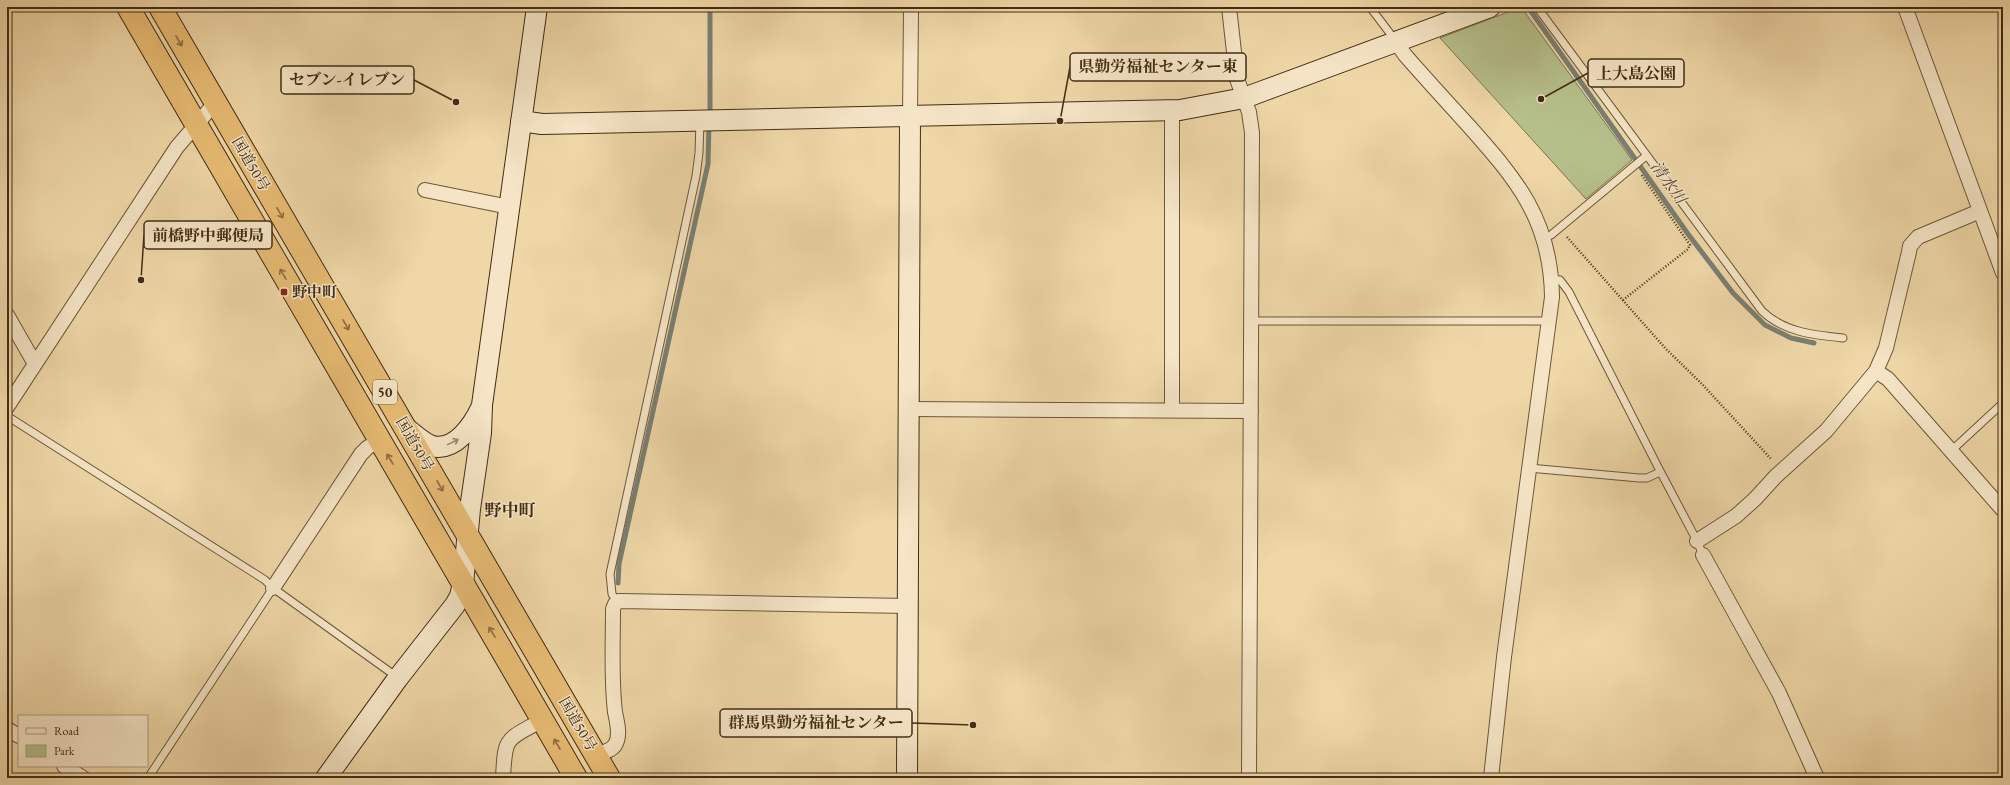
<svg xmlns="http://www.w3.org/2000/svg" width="2010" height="785" viewBox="0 0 2010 785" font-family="'EB Garamond','Noto Serif JP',serif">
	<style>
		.green { fill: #b5bf8a; stroke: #7c764f }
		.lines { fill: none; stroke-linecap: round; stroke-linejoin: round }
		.stream { stroke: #7a7f73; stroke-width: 5 }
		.lane-casing { stroke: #6d5739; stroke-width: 9 }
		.street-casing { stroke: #6d5739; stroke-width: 16 }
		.secondary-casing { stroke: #422c14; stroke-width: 22 }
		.highway-casing { stroke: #422c14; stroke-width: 24 }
		.path { stroke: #422c14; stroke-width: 2.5; stroke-dasharray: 1 2; stroke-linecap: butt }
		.lane { stroke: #f5e5c6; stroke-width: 7 }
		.street { stroke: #f5e5c6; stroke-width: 14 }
		.secondary { stroke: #f5e5c6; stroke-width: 20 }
		.highway { stroke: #e8bc74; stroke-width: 22 }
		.oneway { stroke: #8d6d3f }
		.oneway2 { stroke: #9c886d }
		.poi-dot { fill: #8f2418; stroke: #f5e5c6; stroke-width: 1.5 }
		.labels { text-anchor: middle; stroke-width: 3; stroke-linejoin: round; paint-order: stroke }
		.shield { fill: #f5e5c6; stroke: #786449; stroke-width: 1 }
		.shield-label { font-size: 14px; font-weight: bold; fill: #422c14 }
		.street-label { font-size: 15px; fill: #422c14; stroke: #f5e5c6 }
		.poi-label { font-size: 15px; font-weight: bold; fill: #422c14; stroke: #f5e5c6; text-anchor: start }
		.water-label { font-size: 16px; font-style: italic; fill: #554834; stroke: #f5e5c6 }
		.quarter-label { font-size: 17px; font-weight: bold; fill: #422c14; stroke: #f5e5c6 }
		.leader { fill: none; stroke: #422c14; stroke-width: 1.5 }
		.callout-dot { fill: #422c14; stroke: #f5e5c6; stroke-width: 1.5 }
		.callout { fill: #f5e5c6; stroke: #422c14; stroke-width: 1.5 }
		.callout-label { font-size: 16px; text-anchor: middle; font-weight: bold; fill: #422c14 }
	</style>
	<rect width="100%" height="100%" fill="#efd7a7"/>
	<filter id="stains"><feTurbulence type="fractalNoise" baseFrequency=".005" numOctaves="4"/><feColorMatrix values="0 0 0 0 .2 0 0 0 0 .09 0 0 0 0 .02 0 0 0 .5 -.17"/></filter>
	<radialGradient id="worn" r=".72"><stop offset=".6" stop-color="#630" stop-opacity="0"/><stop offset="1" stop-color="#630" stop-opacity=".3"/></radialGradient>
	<!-- green -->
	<path class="green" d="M1521 7 1632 160 1586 199 1440 38Z"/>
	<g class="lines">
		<!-- stream -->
		<path class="stream" d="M1528 7 1688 234 1733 293 1765 325 1791 338 1814 343
			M710 116V7
			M618 583 619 564 708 164 709 124"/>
		<!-- lane casing -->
		<g class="lane-casing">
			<path id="lane" d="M1370 7 1395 40
				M1537 7 1762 311C1784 332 1813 335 1843 338
				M1543 238 1551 235 1646 156
				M1552 279 1560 280 1569 292 1659 469 1697 541 1703 555
				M1251 321H1549
				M7 416 265 580 273 588 397 677
				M1951 451 2003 403
				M1529 468 1639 478H1647L1660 472
				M617 602 612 594 610 574 696 176 699 153 700 122
				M148 778 273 588"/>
		</g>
		<!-- street casing -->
		<g class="street-casing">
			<path id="street" d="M1229 7 1237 79 1249 112 1252 133 1249 778
				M1905 7 2003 273
				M1396 42 1405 55C1426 79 1447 102 1468 125 1517 180 1551 220 1552 297L1504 657 1491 778
				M1172 111V410
				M910 117 911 7
				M425 190 509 207
				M7 315 35 364
				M1876 371 1888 379 2003 510
				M7 407 177 147 215 103
				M909 409 1251 411
				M1697 541 1736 516 1755 499 1776 476 1826 431 1876 371 1886 348 1909 252 1910 246 1918 237 1980 211
				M1703 555 1779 693 1817 778
				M273 588 361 454 367 448 379 440
				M7 729 19 736
				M596 755C602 753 611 751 615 745 621 736 617 722 615 712 611 678 613 643 613 609L615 604 619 601 908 606
				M64 766 83 778
				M503 778C505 735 506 741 542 720"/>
		</g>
		<!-- secondary casing -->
		<g class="secondary-casing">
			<path id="secondary" d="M521 121 542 124 1180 110 1244 98 1490 7
				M406 428C414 434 423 443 432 446 455 452 473 425 481 408
				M326 778 398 678 455 605 460 596 463 584 470 509 481 433 482 405 537 7
				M907 778 910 117"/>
		</g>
		<!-- highway casing -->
		<g class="highway-casing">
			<path id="highway" d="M128 7 576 778
				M160 7 609 778"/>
		</g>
		<!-- path -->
		<path class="path" d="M1567 237 1665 348 1702 384 1772 460
			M1623 300 1688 249 1690 245 1641 174"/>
		<!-- lane -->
		<use href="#lane" class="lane"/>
		<!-- street -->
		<use href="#street" class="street"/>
		<!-- secondary -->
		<use href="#secondary" class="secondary"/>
		<!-- highway -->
		<use href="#highway" class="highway"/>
	</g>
	<!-- one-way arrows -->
	<defs><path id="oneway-shaft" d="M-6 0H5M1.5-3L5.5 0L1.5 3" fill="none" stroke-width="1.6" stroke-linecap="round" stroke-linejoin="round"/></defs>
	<g class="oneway">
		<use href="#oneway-shaft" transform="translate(179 41) rotate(60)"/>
		<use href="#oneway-shaft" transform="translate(280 213) rotate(60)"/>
		<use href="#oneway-shaft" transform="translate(283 274) rotate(-120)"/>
		<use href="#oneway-shaft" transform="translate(346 325) rotate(60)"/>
		<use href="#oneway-shaft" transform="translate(390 459) rotate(-121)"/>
		<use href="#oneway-shaft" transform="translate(440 486) rotate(61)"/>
		<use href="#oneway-shaft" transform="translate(492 632) rotate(-121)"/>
		<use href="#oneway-shaft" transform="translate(557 744) rotate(-120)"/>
	</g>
	<use class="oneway2" href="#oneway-shaft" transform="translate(453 442) rotate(-26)"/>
	<!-- markers -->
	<rect class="poi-dot" x="280" y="288" width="8" height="8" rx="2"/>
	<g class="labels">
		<!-- shield labels -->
		<rect class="shield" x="373" y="380" width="24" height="24" rx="3"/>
		<g class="shield-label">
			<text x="385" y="397">50</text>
		</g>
		<!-- street labels -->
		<g class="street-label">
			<text transform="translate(251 164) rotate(60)" y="5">国道50号</text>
			<text transform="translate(415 444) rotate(60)" y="5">国道50号</text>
			<text transform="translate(578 724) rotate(60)" y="5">国道50号</text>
		</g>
		<!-- poi labels -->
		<g class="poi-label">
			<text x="292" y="297">野中町</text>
		</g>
		<!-- water labels -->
		<g class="water-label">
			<text transform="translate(1669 182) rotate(54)" y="6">清水川</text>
		</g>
		<!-- quarter labels -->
		<g class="quarter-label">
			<text x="510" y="516">野中町</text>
		</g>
	</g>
	<!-- callouts -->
	<path class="leader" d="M1060 121L1070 67M1541 99L1588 73M456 102L414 80M141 280L144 235M973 725L912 723"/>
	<g class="callout-dot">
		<circle cx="1060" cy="121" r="4"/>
		<circle cx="1541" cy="99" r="4"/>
		<circle cx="456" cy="102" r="4"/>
		<circle cx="141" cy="280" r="4"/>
		<circle cx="973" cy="725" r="4"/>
	</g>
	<g class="callout">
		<rect x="1070" y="53" width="176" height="28" rx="4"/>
		<rect x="1588" y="59" width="96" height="28" rx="4"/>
		<rect x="281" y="66" width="133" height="28" rx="4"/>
		<rect x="144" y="221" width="128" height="28" rx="4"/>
		<rect x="720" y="709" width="192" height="28" rx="4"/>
	</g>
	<g class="callout-label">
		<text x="1158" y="72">県勤労福祉センター東</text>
		<text x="1636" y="79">上大島公園</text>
		<text x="347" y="85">セブン-イレブン</text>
		<text x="208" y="241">前橋野中郵便局</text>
		<text x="816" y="728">群馬県勤労福祉センター</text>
	</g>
	<!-- margin -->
	<rect width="2010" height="785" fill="none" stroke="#efd7a7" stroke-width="24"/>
	<rect x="8" y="8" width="1994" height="769" fill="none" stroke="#422c14" stroke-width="2"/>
	<rect x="12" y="12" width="1986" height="761" fill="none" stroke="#422c14"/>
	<!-- legend -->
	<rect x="18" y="715" width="130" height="52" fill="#f5e5c6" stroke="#ad9b7f"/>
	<rect x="26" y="728" width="20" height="6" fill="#f5e5c6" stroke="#ad9b7f"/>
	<text x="54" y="735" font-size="12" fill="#422c14">Road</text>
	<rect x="26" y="745" width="20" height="12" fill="#b5bf8a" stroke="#ad9b7f"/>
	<text x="54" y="755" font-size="12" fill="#422c14">Park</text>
	<rect width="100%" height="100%" filter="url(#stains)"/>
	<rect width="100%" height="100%" fill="url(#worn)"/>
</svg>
